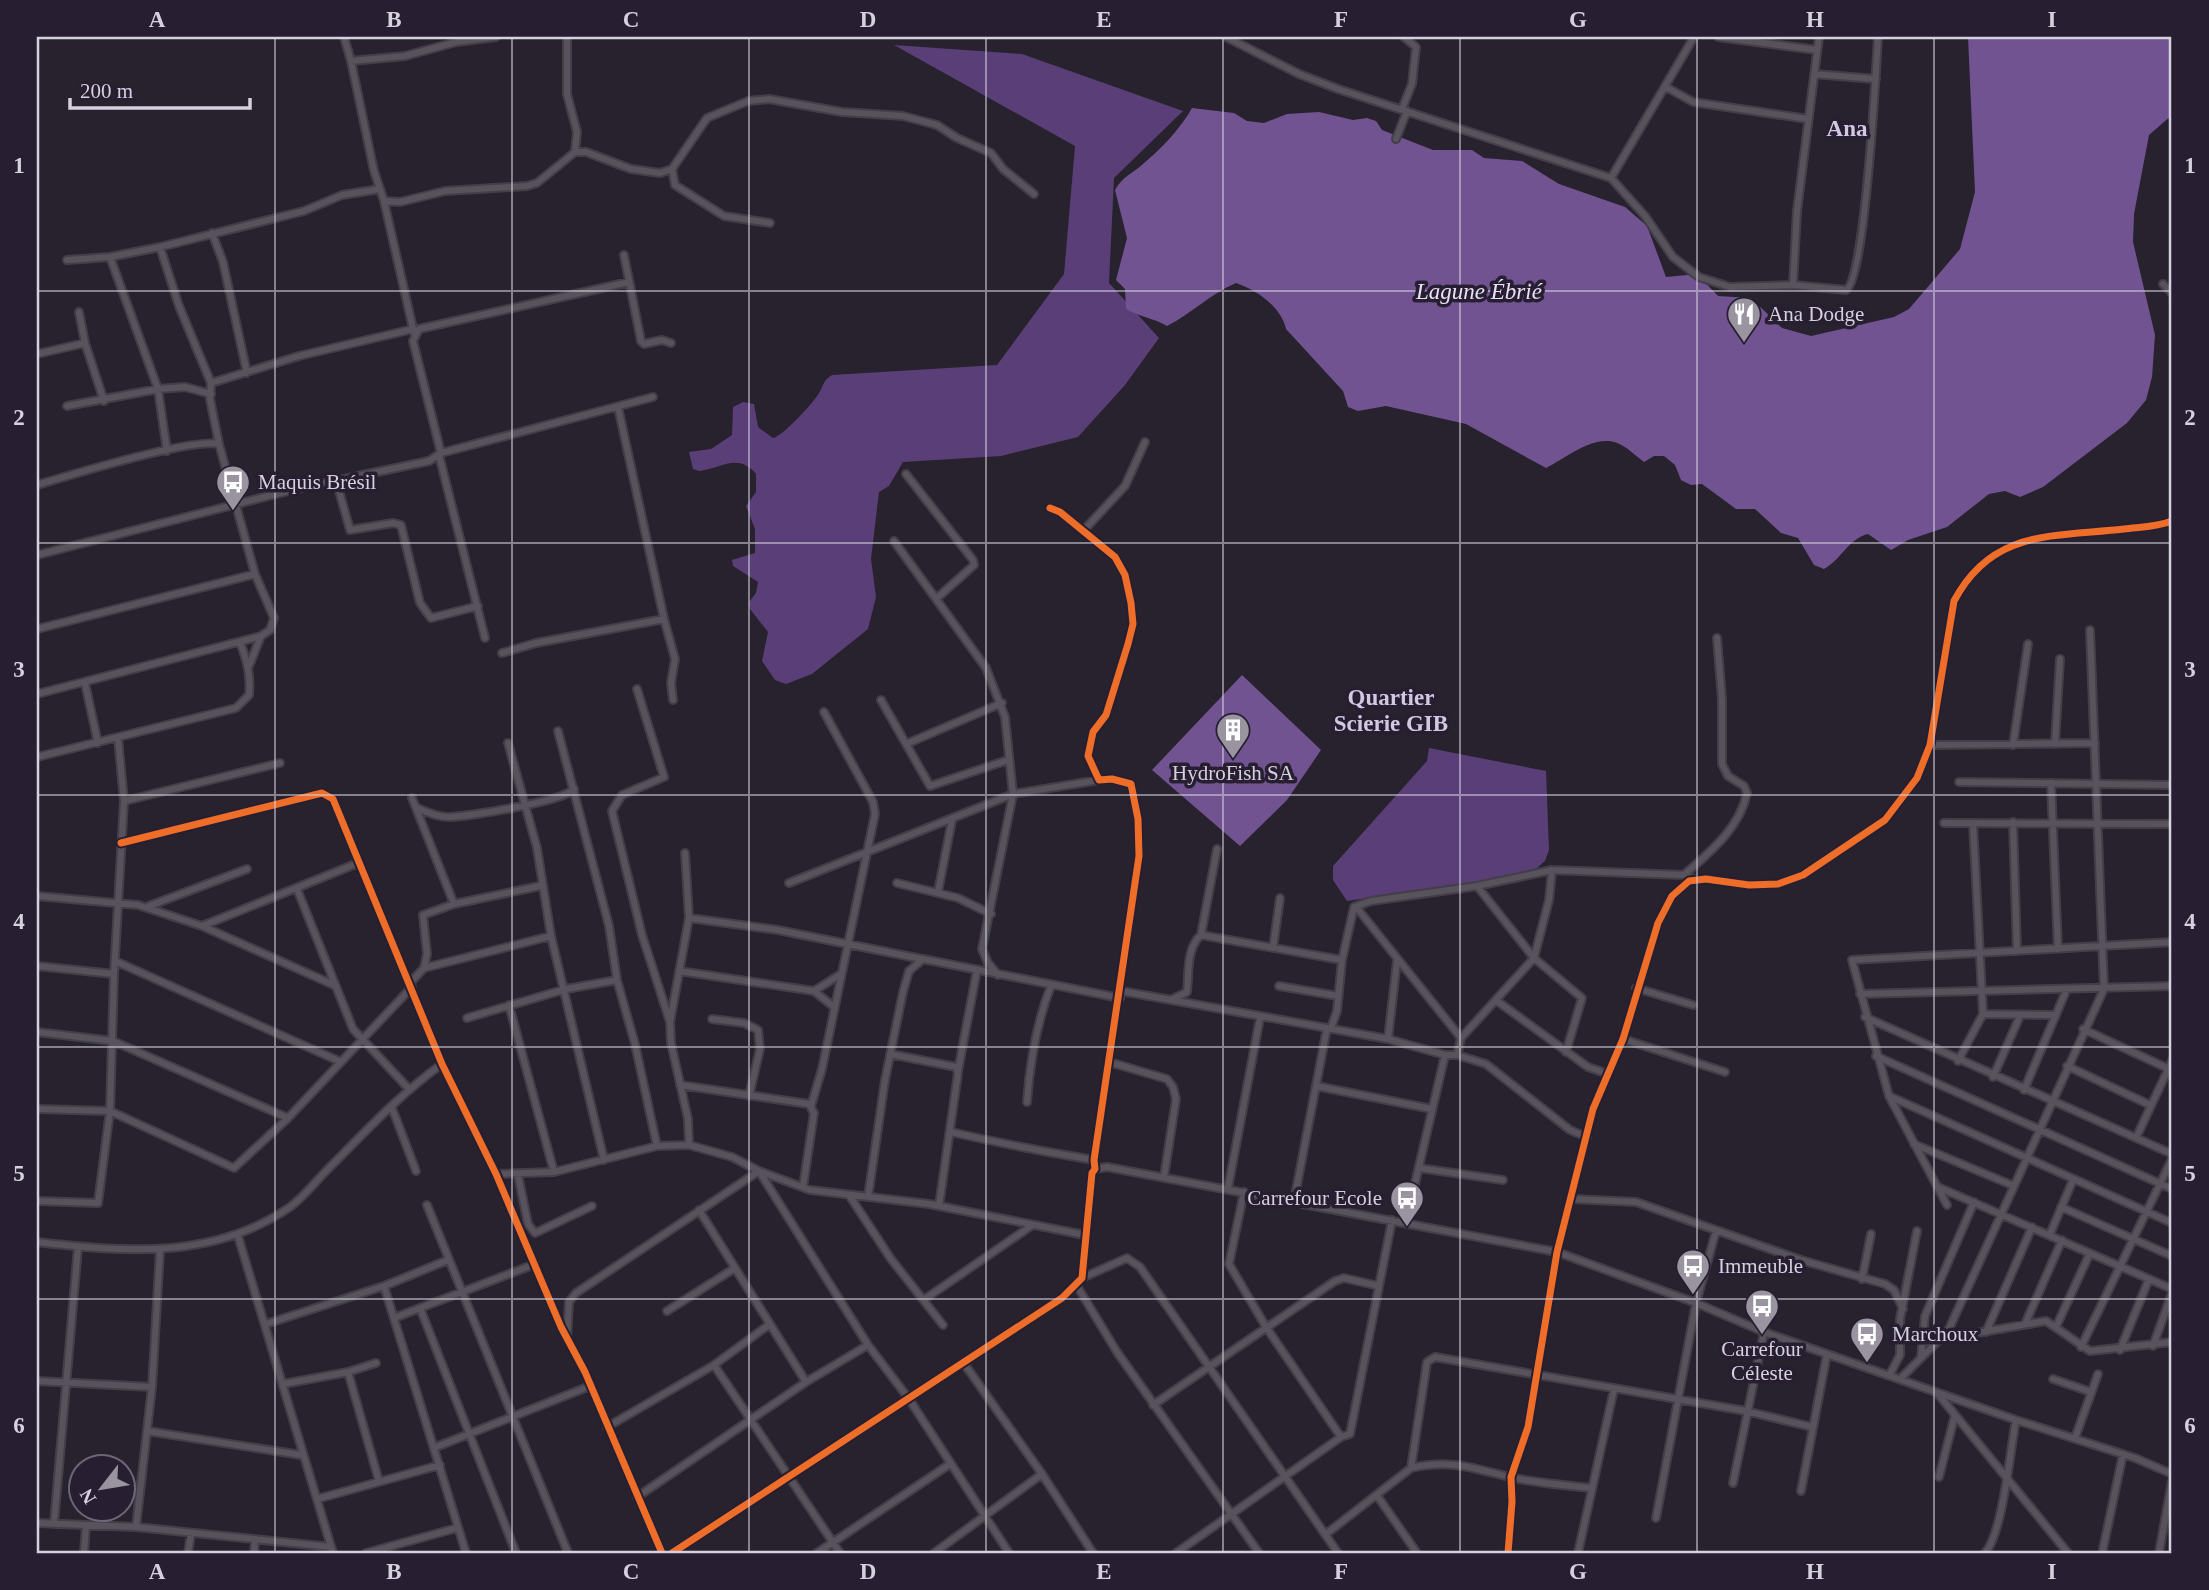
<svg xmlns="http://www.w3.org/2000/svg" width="2209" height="1590" viewBox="0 0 2209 1590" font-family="Georgia,serif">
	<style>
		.forest { fill: #5a3e77 }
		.water { fill: #715391 }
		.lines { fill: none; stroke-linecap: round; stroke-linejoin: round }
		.minor-casing { stroke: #433f49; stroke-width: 10 }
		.minor { stroke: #57525c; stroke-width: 6 }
		.cycleway-casing { stroke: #271e31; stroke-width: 11 }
		.cycleway { stroke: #ee6e29; stroke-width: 7 }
		.grid { fill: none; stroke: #d6d1de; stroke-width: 2; stroke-opacity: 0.55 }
		.labels { text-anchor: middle; stroke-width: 7; stroke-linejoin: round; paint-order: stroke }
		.poi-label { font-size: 21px; fill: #d6d1de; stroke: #271e31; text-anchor: start }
		.neighbourhood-label { font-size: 23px; font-weight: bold; fill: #d3c8e2; stroke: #271e31 }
		.water-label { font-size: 23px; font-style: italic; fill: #e8e0f4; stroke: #271e31 }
		.neatline { fill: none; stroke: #d6d1de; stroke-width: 2.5 }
		.grid-label { font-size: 23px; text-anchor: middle; font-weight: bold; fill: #d6d1de }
	</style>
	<rect width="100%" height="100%" fill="#27222d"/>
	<!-- forest -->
	<path class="forest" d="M894 45 1022 54 1183 111 1114 178 1109 283 1159 338 1125 385 1078 437 1001 456 903 462 889 486 879 492 871 559 876 597 868 629 812 674 786 684 775 680 762 661 768 632 750 609 749 602 756 593 758 582 733 566 732 560 755 553V529L746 506 756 492V474C737 452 722 469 699 471L693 469 689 452 711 449 732 435 733 407 743 402 754 404 758 427 773 438C782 437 815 401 819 393 824 385 823 380 832 375L997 365 1064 274 1075 146Z
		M1429 748 1546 771 1549 850 1545 861 1530 874 1347 901 1333 880V866L1427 761Z"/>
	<!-- water -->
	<path class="water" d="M1968 37H2172V115L2149 135 2134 214 2133 242 2155 335 2152 377 2146 400 2127 423 2043 487 2020 497 2005 491 1989 494 1947 527 1908 540 1891 550 1868 534C1848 539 1842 559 1824 569L1814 565 1798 538 1781 533 1755 509H1736L1702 484 1691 485 1681 480 1675 465 1664 456H1654L1644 462C1636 456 1626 446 1617 443 1594 434 1566 458 1546 468L1466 424 1386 406 1358 411 1348 407 1343 391 1286 329C1281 306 1256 290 1236 283 1210 294 1191 314 1167 326 1153 318 1140 317 1126 309L1125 289 1116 280 1127 238 1115 190C1123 176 1132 174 1143 164 1161 149 1181 128 1192 108L1234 113 1247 121 1264 123 1287 114 1319 112 1353 120 1367 118 1376 121 1382 130 1433 150H1472L1484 158 1522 161 1559 184 1625 207 1647 226 1666 277 1697 274 1718 296 1751 298 1782 328 1811 336 1894 317 1909 309 1960 249 1975 192Z
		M1242 675 1321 750 1287 800 1240 846 1152 770Z"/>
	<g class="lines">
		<!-- minor casing -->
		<g class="minor-casing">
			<path id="minor" d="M344 37 351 61 405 56 456 42 496 37
				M567 37V94L577 132 575 152
				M1226 37 1299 74 1338 89 1611 178 1645 216 1673 257 1699 277 1730 287 1793 285 1846 290C1865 280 1876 70 1878 37
				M1718 37 1817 50
				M351 61 374 171 384 201 400 202 445 191 527 186 537 183 575 152H586L631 169 660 173 672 169 707 118 748 101 769 99 842 112 903 116 937 125 957 138 991 153 1003 169 1034 194
				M1814 74 1876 79
				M1666 87 1693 102 1808 119
				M1402 109 1412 84 1416 47 1404 37
				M1396 139 1407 111
				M672 169 675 185 724 216 770 223
				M1611 178 1694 37
				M384 201 414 333
				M212 233 223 262 247 373
				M160 247 179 306 211 383 210 399 219 444
				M624 255 641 341 644 344 662 340 671 343
				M110 257 158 389 185 387 211 394
				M67 260 110 257 160 247 304 211 342 195 380 189
				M2163 284 2172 293
				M1793 285 1797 211 1819 37
				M79 312 85 343 104 401
				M37 354 85 343
				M211 383 299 356 413 329
				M67 406 158 389 167 451
				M441 453 413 341 419 329 629 282
				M439 455 485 638
				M906 474 973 560 974 565 936 599
				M336 480 350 530 393 523 401 525 420 603 431 618 478 606
				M37 485C70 475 192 438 219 444L255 574 274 618 270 630 261 636 37 694
				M1083 531 1125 486 1145 442
				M894 541 986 668 1005 717 1013 794 982 949 988 963 998 975
				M37 555 292 490 429 461 441 453 653 397
				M664 619 675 659 671 683 673 700
				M37 629 255 574
				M502 653 536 643 664 619 618 407
				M249 666 261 636
				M85 683 98 743
				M637 689 664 777 622 795 612 811 642 935 670 1022
				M881 700 930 786 1008 760
				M558 731 609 926 617 980 635 1044 657 1146
				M508 743 537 848 551 936 604 1160
				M906 744 1002 703
				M2055 744 2060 659
				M1930 745 2095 743
				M2013 745 2028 644
				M37 757 236 708 249 695C251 675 247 661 240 642
				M1959 782 2172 785
				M2051 783 2058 949
				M412 798 454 904
				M124 801 280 763
				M417 808C426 812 438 817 448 817 469 816 562 802 574 789
				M2013 822 2017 951
				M1944 823 2172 824
				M121 843 322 793 333 799 442 1064 496 1174 561 1327 585 1372 662 1553
				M685 853 689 918 670 1022 671 1043 688 1119 689 1145
				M1684 875C1710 852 1740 828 1747 793L1744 786 1728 776 1722 764V699L1717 638
				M789 883 1013 794 1099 780
				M897 883 958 898 991 914
				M1477 886 1534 958 1582 998 1566 1052
				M297 889 353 1029 408 1088
				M938 892 952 820
				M37 896 138 905 202 926 358 863
				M149 906 247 869
				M1357 908 1461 1038
				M689 918 778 930 922 959
				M202 926 336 986
				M1201 935 1217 849
				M1273 948 1280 898
				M115 961 341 1062
				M37 966 114 974
				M424 968 427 954 423 915 454 904 540 886
				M679 971 814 991 834 1007
				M410 983 424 968 551 936
				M1279 986 1338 996
				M1636 988 1693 1005
				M814 991 841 974
				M1121 991 1388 1039 1445 1055
				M1860 994 2172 986
				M1171 1000 1187 992C1189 974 1186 948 1201 935L1342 960
				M1497 1001 1588 1067 1608 1074
				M509 1005 554 1172
				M1983 1014 2056 1015
				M1865 1017 2172 1154
				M467 1018 566 989 617 980
				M712 1019 744 1023 758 1030 760 1049 749 1096
				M1331 1028 1337 1011 1342 960 1354 907 1371 901 1477 886 1552 870 1684 875 1695 879
				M2083 1029 2169 1069
				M37 1032 113 1041 288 1118
				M1388 1039 1397 961
				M1623 1039 1725 1072
				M890 1054 956 1067 958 1073 939 1206
				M1457 1055 1486 1064 1570 1130 1587 1137
				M1876 1056 2172 1189
				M1958 1061 1983 1014 1973 823
				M1109 1062 1167 1079 1173 1087 1176 1099 1164 1177
				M2067 1066 2150 1105
				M958 1071 977 970
				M1993 1077 2020 1016
				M680 1085 809 1104 814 1113 803 1187
				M1316 1086 1432 1109
				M2024 1090 2066 991
				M1889 1096 2172 1223
				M1027 1102C1030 1061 1036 1024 1051 986
				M811 1106 822 1069 875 814 873 802 824 712
				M392 1108 416 1171
				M37 1109 110 1111 234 1168 288 1118 412 987
				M951 1132C999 1143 1046 1152 1094 1160
				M2136 1138 2172 1061
				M1914 1144 2014 1186
				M1419 1168 1503 1180
				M1095 1169 1107 1167 1557 1252 1696 1303 1764 1332 2016 1420 2135 1458 2172 1474
				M496 1174 554 1172 657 1146 689 1145 732 1157 759 1171 810 1190 929 1204 1085 1235
				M518 1175 528 1224 535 1233 592 1206
				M1938 1187 2172 1289
				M1228 1188 1260 1018
				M1244 1192 1229 1264 1266 1327 1341 1437 1350 1434 1351 1429 1392 1220
				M849 1195 891 1259 943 1325
				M868 1197 885 1080 903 992 909 971 923 959 1120 998
				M1572 1199 1636 1202 1801 1260 1885 1284 1894 1290 1903 1309
				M37 1201 98 1203 110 1111 114 974 124 801 118 738
				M1294 1201 1327 1028
				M427 1205 568 1553
				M1947 1205 1889 1096 1852 960 2172 942
				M2061 1207 2172 1256
				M699 1210 806 1382
				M1406 1222 1445 1055H1457L1461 1038 1534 958 1549 900 1552 870
				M2050 1234 2073 1180
				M238 1236 333 1553
				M37 1242C125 1252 213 1260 290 1207 304 1197 316 1181 328 1169 365 1132 400 1094 442 1064
				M1082 1278 1127 1258 1140 1267 1338 1553
				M1862 1279 1871 1234
				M384 1286 466 1553
				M1077 1286 1117 1352 1259 1553
				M925 1299 1031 1226
				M420 1308 516 1553
				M667 1311 735 1268
				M394 1318 535 1264
				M266 1324 384 1286 448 1260
				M2025 1324 2062 1240
				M2056 1327 2090 1253
				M1986 1332 2032 1227
				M567 1338 569 1302 576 1293 759 1171 868 1345 909 1399 1009 1553
				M1941 1339 2046 1321 2090 1351 2172 1342
				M2153 1346 2172 1293
				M2081 1347 2172 1159
				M2120 1350 2149 1279
				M1921 1358 1925 1316 1974 1202
				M714 1365 840 1553
				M348 1372 376 1363
				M1890 1374 1900 1355V1319L1917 1231
				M1901 1378 1948 1331 2104 989 2090 630
				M2053 1379 2091 1392
				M37 1381 152 1387
				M283 1384 348 1372 379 1481
				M1938 1394 2068 1553
				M1153 1405 1335 1281 1344 1278 1379 1286
				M607 1427 714 1365 770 1324
				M147 1431 301 1455
				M2075 1438 2098 1374
				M436 1447 590 1386
				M1411 1468 1427 1362 1435 1357 1746 1411 1812 1427
				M1042 1474 1093 1553
				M1939 1477 1955 1415
				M1733 1483 1764 1332
				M1801 1491 1827 1354
				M637 1497 806 1382 868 1345
				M1378 1497 1417 1553
				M317 1499 440 1465
				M1656 1518 1696 1303 1716 1231
				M37 1523 136 1527 331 1547
				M54 1524 78 1247
				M136 1527 152 1387 160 1251
				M1326 1534 1411 1468C1450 1459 1473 1468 1509 1477 1536 1483 1564 1485 1591 1488
				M2103 1549 2123 1454
				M84 1553 86 1526
				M188 1553 191 1534
				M254 1553 255 1539
				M366 1553 457 1528
				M672 1553 1062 1298 1082 1278 1092 1173 1095 1169 1094 1160 1139 856 1138 819 1131 784 1112 779 1099 780 1088 756 1093 732 1106 715 1128 644 1133 624 1131 603 1125 575 1115 557 1060 512 1050 508
				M817 1553 950 1464
				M934 1553 1042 1474 963 1362
				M1176 1553 1341 1437
				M1508 1553 1512 1502 1511 1477 1528 1427 1557 1252 1593 1109 1623 1039 1658 923 1672 896 1689 881 1706 879 1749 885 1778 884 1803 875 1885 820 1917 778 1930 745 1954 601C1992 529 2053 537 2124 529 2140 527 2157 527 2172 521
				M1578 1553 1614 1389
				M1985 1553C2003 1533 2010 1450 2016 1420
				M2159 1553 2172 1481"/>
		</g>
		<!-- minor -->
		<use href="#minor" class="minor"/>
		<!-- cycleway casing -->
		<g class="cycleway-casing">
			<path id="cycleway" d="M121 843 322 793 333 799 442 1064 496 1174 561 1327 585 1372 662 1553
				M672 1553 1062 1298 1082 1278 1092 1173 1095 1169 1094 1160 1139 856 1138 819 1131 784 1112 779 1099 780 1088 756 1093 732 1106 715 1128 644 1133 624 1131 603 1125 575 1115 557 1060 512 1050 508
				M1508 1553 1512 1502 1511 1477 1528 1427 1557 1252 1593 1109 1623 1039 1658 923 1672 896 1689 881 1706 879 1749 885 1778 884 1803 875 1885 820 1917 778 1930 745 1954 601C1992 529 2053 537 2124 529 2140 527 2157 527 2172 521"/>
		</g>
		<!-- cycleway -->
		<use href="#cycleway" class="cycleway"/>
	</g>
	<!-- grid -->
	<path class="grid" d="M275 37V1553M512 37V1553M749 37V1553M986 37V1553M1223 37V1553M1460 37V1553M1697 37V1553M1934 37V1553M37 291H2172M37 543H2172M37 795H2172M37 1047H2172M37 1299H2172"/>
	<!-- icons -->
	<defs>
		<g id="restaurant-pin" transform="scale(1.75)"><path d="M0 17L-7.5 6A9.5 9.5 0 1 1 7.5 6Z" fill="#9994a0" stroke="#271e31"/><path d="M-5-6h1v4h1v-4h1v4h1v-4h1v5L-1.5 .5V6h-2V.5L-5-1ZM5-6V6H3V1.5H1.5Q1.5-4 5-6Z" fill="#fff"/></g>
		<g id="bus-pin" transform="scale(1.75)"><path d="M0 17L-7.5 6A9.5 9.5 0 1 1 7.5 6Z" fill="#9994a0" stroke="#271e31"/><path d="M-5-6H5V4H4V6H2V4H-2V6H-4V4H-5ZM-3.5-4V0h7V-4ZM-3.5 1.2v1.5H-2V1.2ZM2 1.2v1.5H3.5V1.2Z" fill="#fff"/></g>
		<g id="building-pin" transform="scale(1.75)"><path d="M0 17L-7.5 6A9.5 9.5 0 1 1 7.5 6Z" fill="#9994a0" stroke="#271e31"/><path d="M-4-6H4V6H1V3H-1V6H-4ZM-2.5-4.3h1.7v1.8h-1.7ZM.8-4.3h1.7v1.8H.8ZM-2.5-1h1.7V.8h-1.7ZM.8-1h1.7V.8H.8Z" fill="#fff"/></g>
	</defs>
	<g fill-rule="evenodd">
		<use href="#restaurant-pin" x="1744" y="314"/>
		<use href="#bus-pin" x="233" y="482"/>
		<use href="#building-pin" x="1233" y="730"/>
		<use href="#bus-pin" x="1407" y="1198"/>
		<use href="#bus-pin" x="1693" y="1266"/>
		<use href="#bus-pin" x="1762" y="1306"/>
		<use href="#bus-pin" x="1867" y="1334"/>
	</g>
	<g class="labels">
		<!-- poi labels -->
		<g class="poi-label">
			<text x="1768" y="321">Ana Dodge</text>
			<text x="258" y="489">Maquis Brésil</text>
			<text x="1233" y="780" text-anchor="middle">HydroFish SA</text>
			<text x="1382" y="1205" text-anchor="end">Carrefour Ecole</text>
			<text x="1718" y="1273">Immeuble</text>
			<text x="1892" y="1341">Marchoux</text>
			<text x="1762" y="1356" text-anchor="middle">Carrefour<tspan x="1762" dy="24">Céleste</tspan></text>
		</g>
		<!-- neighbourhood labels -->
		<g class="neighbourhood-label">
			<text x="1847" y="136">Ana</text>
			<text x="1391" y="705">Quartier<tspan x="1391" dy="26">Scierie GIB</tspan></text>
		</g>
		<!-- water labels -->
		<g class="water-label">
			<text x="1479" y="299">Lagune Ébrié</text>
		</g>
	</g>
	<!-- border -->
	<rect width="2209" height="1590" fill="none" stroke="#271e31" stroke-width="77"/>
	<!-- north arrow -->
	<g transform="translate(102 1488) rotate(239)"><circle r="33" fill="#271e31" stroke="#6d6676" stroke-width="2"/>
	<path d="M0-5L12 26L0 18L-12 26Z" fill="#9994a0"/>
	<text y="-10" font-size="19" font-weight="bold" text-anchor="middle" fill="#d6d1de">N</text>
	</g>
	<!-- scale -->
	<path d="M70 98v10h180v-10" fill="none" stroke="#d6d1de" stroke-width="3.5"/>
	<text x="80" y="98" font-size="21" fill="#d6d1de" stroke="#271e31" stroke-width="5" paint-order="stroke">200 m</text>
	<rect x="38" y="38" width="2132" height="1514" class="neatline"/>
	<g class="grid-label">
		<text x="157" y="27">A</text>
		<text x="394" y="27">B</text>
		<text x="631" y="27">C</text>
		<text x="868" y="27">D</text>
		<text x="1104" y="27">E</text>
		<text x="1341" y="27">F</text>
		<text x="1578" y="27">G</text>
		<text x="1815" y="27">H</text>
		<text x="2052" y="27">I</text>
		<text x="19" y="173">1</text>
		<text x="2190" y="173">1</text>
		<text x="19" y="425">2</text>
		<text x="2190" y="425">2</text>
		<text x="19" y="677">3</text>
		<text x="2190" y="677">3</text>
		<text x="19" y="929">4</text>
		<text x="2190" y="929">4</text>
		<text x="19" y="1181">5</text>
		<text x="2190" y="1181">5</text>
		<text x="19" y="1433">6</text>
		<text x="2190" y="1433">6</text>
		<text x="157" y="1579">A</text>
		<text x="394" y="1579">B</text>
		<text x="631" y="1579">C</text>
		<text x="868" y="1579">D</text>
		<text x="1104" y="1579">E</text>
		<text x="1341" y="1579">F</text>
		<text x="1578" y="1579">G</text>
		<text x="1815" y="1579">H</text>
		<text x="2052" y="1579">I</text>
	</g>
</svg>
